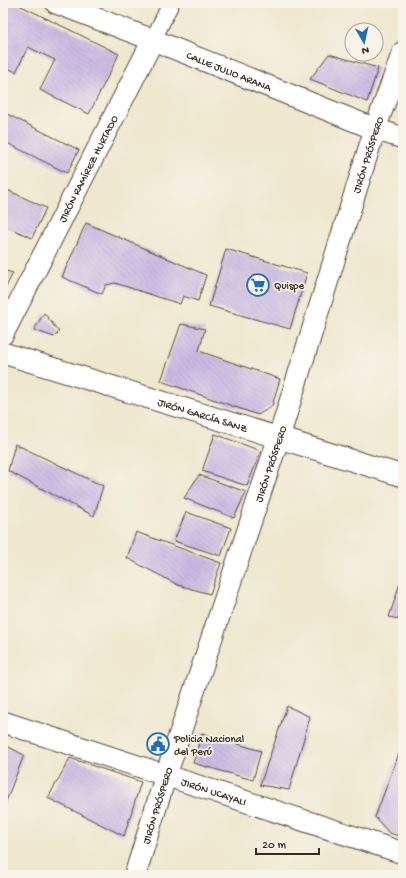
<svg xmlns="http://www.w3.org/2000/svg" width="406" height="878" viewBox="0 0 406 878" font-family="'Gochi Hand',sans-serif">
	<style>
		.building { fill: url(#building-back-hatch) }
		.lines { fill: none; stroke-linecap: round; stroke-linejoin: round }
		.pedestrian-casing { stroke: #564638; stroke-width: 18 }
		.minor-casing { stroke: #564638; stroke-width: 23 }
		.pedestrian { stroke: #fff; stroke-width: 16 }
		.minor { stroke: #fff; stroke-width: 21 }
		.labels { text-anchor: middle; stroke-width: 3.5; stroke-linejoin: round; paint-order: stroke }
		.street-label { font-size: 11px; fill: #3b2a1e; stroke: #f7f3e8 }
		.poi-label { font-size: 11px; fill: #3b2a1e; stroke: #f7f3e8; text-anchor: start }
	</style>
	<defs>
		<pattern id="building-back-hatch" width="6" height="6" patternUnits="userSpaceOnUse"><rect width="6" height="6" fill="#ccb9e3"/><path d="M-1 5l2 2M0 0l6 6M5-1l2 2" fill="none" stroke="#b09fc2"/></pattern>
	</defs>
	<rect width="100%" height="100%" fill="#f7f3e8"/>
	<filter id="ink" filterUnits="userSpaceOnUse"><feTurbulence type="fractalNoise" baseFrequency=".025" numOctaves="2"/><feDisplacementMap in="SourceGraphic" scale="8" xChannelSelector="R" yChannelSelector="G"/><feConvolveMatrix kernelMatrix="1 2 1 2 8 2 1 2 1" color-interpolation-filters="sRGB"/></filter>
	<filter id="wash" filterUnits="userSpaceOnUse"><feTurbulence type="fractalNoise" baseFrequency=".012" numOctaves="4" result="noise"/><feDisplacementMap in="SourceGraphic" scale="16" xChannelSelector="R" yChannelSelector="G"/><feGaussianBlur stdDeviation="0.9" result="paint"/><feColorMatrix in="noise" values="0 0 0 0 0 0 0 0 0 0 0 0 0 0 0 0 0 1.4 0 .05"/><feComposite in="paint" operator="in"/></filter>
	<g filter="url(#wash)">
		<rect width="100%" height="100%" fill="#efe7ce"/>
		<g id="blocks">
			<!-- building -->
			<path class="building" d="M3 3H15L119 54 89 114 40 90 55 60 28 47 16 72 3 66Z
				M329 54 378 68 367 102 310 79Z
				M3 112 79 150 67 173 3 141Z
				M3 188 46 208 32 238 3 225Z
				M86 223 206 275 198 301 183 296 180 304 115 283 106 285 102 294 62 277Z
				M226 249 307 273 290 329 209 306Z
				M3 270 13 273 3 293Z
				M44 313 59 332 54 337 34 330Z
				M181 324 205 329 199 351 280 379 272 406 258 415 161 381Z
				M215 434 261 451 247 486 202 471Z
				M15 444 103 486 94 516 8 471Z
				M199 475 246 492 234 518 184 498Z
				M186 512 231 528 221 556 174 541Z
				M136 532 221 563 210 594 178 585 127 558Z
				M403 574V620L389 617Z
				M287 706 310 717 289 790 260 785Z
				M202 733 261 751 253 780 193 763Z
				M403 743V837L389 833 375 817Z
				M3 744 24 755 3 809Z
				M70 758 141 782 124 836 48 798Z"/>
		</g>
	</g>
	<g filter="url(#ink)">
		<use href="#blocks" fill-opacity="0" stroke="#564638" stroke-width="1"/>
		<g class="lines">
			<!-- pedestrian casing -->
			<g class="pedestrian-casing">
				<path id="pedestrian" d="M153 40 171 3"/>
			</g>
			<!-- minor casing -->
			<g class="minor-casing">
				<g id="minor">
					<path id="s1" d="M56 3 153 40 375 129 403 138"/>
					<path id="s2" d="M3 334 153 40"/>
					<path id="s3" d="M3 353 403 476"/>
					<path id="s4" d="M3 722 403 853"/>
					<path id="s5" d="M135 875 166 775 279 437 375 129 403 52"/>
				</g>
			</g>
			<!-- pedestrian -->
			<use href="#pedestrian" class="pedestrian"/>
			<!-- minor -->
			<use href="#minor" class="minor"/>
		</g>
	</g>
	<!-- icons -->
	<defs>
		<g id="supermarket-ring" transform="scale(1.15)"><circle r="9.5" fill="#f7f3e8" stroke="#1f6fb2" stroke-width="1.5"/><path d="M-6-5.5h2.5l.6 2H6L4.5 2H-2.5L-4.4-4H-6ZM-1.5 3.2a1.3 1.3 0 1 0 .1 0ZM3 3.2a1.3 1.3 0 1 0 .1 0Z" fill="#1f6fb2"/></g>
		<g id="civic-ring" transform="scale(1.15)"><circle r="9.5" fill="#f7f3e8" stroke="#1f6fb2" stroke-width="1.5"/><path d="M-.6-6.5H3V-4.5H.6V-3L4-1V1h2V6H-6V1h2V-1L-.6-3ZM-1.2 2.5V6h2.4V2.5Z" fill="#1f6fb2"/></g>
	</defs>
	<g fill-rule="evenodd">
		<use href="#supermarket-ring" x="258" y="285"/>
		<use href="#civic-ring" x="158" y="744"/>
	</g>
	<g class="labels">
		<!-- street labels -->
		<g class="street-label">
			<text dy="4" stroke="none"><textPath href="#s1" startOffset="186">CALLE JULIO ARANA</textPath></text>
			<text dy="4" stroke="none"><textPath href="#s5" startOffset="757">JIRÓN PRÓSPERO</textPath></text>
			<text dy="4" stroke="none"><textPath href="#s2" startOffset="186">JIRÓN RAMÍREZ HURTADO</textPath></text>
			<text dy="4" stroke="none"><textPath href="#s3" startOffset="209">JIRÓN GARCÍA SANZ</textPath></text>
			<text dy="4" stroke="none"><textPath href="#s5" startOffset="433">JIRÓN PRÓSPERO</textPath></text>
			<text dy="4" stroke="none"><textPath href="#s4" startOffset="222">JIRÓN UCAYALI</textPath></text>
			<text dy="4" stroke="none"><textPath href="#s5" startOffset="73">JIRÓN PRÓSPERO</textPath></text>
		</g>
		<!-- poi labels -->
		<g class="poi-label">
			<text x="274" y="289">Quispe</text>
			<text x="174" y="742">Policia Nacional<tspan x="174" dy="13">del Perú</tspan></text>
		</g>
	</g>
	<!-- margin -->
	<rect width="406" height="878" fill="none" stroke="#f7f3e8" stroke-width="16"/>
	<!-- north arrow -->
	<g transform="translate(364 42) rotate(171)"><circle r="19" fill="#f7f3e8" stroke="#aca397"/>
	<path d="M0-3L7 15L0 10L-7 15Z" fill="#1f6fb2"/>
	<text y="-6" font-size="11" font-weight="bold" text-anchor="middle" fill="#3b2a1e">N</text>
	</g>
	<!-- scale -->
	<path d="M256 848v6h63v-6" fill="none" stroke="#3b2a1e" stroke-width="2"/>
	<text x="262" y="848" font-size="12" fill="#3b2a1e" stroke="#f7f3e8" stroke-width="3" paint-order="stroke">20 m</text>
</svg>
